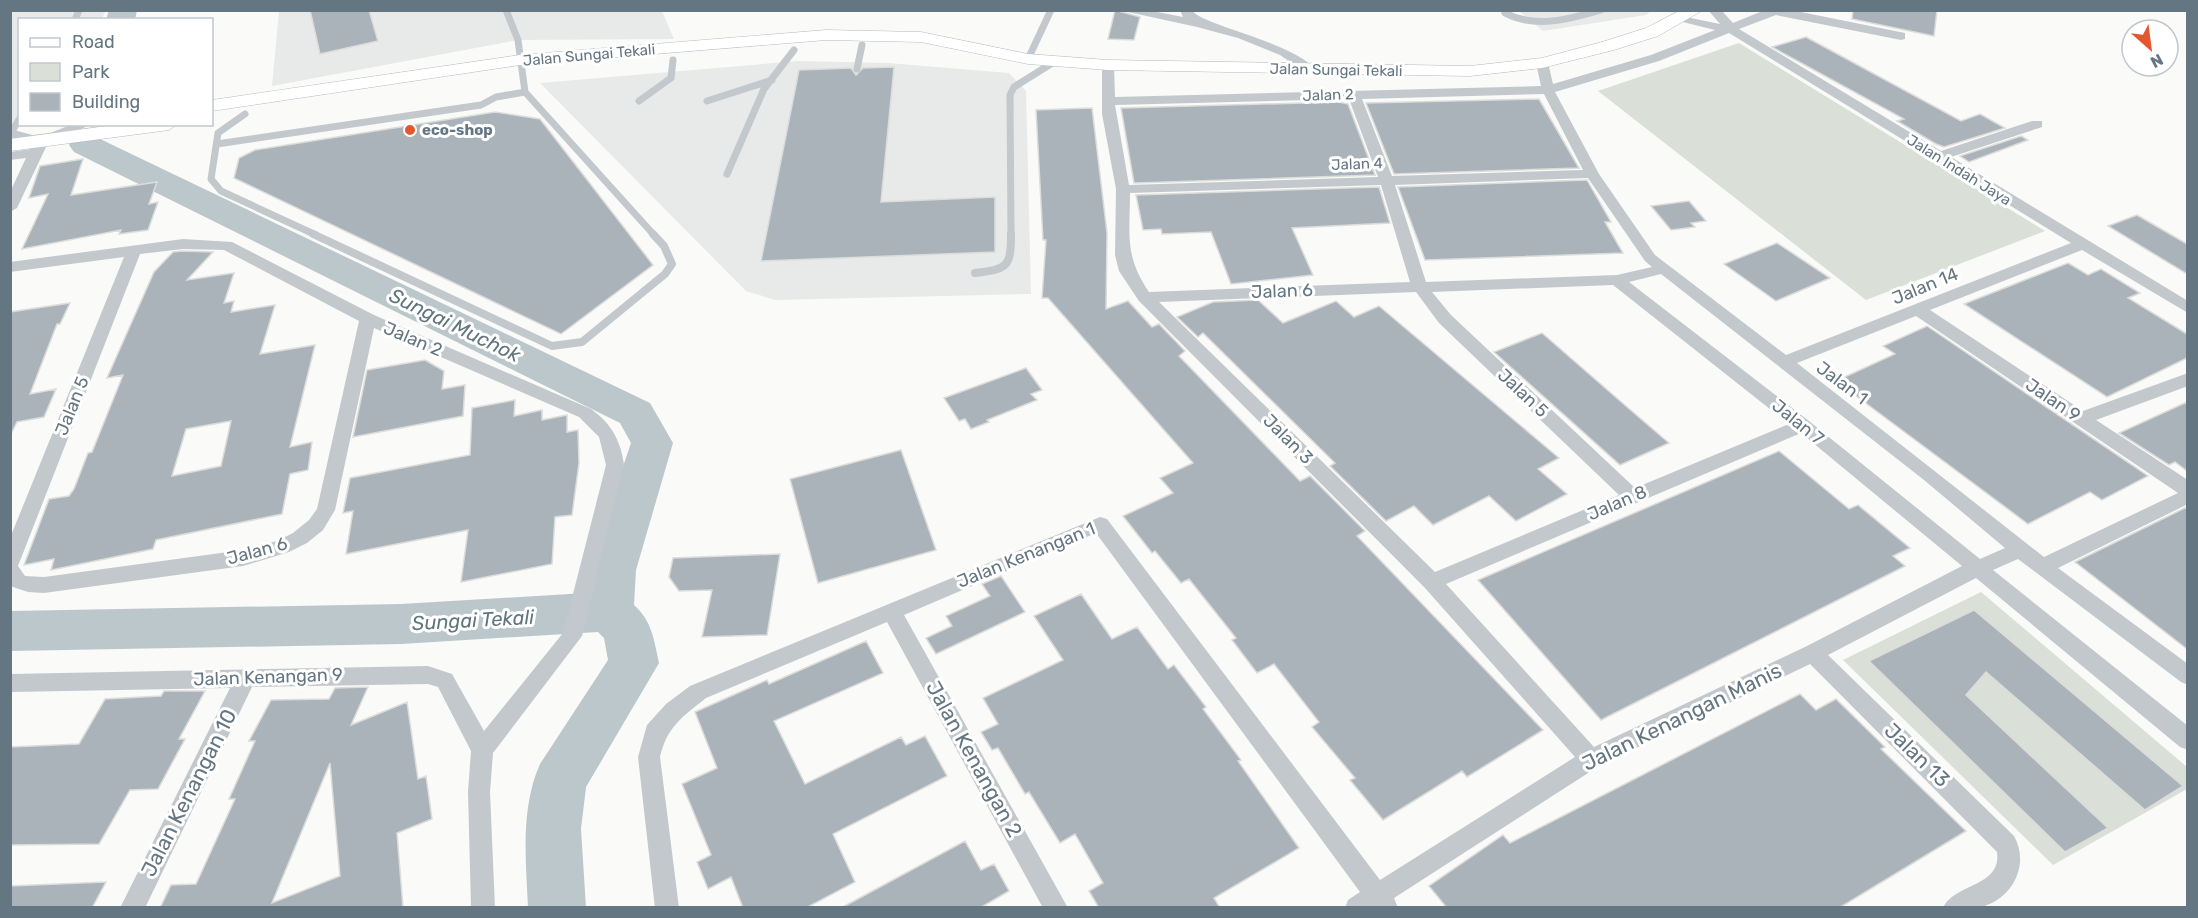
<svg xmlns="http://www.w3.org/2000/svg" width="2198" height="918" viewBox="0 0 2198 918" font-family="Rubik,sans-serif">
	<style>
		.built { fill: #e8e9e9 }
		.green { fill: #dadfd7 }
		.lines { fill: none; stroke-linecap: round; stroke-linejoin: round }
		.river { fill: #bbc7cb; fill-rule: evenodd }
		.building { fill: #aab3b9; stroke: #dcdcda; stroke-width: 1.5; fill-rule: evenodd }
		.secondary-casing { stroke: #b3babf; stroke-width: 1 }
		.lane-far1 { stroke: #c3c8cc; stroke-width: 7 }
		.lane { stroke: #c3c8cc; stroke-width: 8 }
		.street { fill: #c3c8cc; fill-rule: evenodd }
		.secondary { fill: #fff; fill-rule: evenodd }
		.poi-dot { fill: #e4572e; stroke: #fff; stroke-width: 2 }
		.labels { text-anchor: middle; stroke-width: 6; stroke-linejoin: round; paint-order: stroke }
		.far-street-label { font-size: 15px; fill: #657683; stroke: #fff }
		.far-poi-label { font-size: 15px; font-weight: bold; fill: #657683; stroke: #fff; text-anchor: start }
		.street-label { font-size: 18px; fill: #657683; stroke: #fff }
		.water-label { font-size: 20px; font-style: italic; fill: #60757c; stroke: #fff }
		.near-street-label { font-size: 21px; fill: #657683; stroke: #fff }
	</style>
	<rect width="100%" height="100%" fill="#fafaf8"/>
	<!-- built -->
	<path class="built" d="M11 11H105L102 19 20 20 19 124 11 126Z
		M279 11H662L674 39 518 40 272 86Z
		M1519 11H1651L1646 15 1543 31Z
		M798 61 888 63 1009 73 1026 91 1031 294 775 300 746 291 540 83Z"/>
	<!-- green -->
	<path class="green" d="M1739 43 2045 231 1866 300 1598 91Z
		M1981 592 2187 767V789L2053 865 1843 660Z"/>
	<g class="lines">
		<!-- river -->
		<path class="river" d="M109 10H137L135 20H106Z
			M86 135 98 138 650 403 673 443 636 570 634 605C652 621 654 640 659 663L586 787 581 829 586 908H528C526 860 520 809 540 764L608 660 604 638 598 632 401 644 10 651V611L401 604 586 593 588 570 631 443 620 423 74 152 69 145 74 138Z"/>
	</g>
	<!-- building -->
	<path class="building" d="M310 10H369L378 41 320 54Z
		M1115 10 1140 17 1134 40 1108 39Z
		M1853 10H1937L1934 36 1852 19Z
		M1806 37 1961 121 1980 114 2005 128 1944 147 1936 144 1897 121 1904 119 1772 47Z
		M894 67 881 202 995 197V252L761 261 799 70 851 68 856 75 863 68Z
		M1539 99 1579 168 1394 174 1366 103Z
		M1339 102 1348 104 1375 175 1134 183 1121 108Z
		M1092 108 1107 233 1106 309 1128 301 1152 327 1159 324 1185 351 1179 356 1300 481 1310 476 1365 531 1357 536 1543 730 1467 777 1462 771 1383 820 1350 780 1355 778 1312 727 1319 722 1274 664 1257 673 1232 640 1236 638 1189 579 1181 583 1155 551 1152 553 1123 516 1173 493 1160 478 1193 463 1048 298H1042L1046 240H1043L1036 110Z
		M495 112 540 119 653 265 561 334 234 178 239 158 255 150Z
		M2021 136 2028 140 1969 162 1960 156Z
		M83 159 71 195 157 182 149 204 158 202 148 230 119 234 121 230 22 249 48 194 29 198 40 166Z
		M1587 180 1611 222H1605L1623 253 1425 260 1398 187Z
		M1379 187 1390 223 1292 228 1313 275 1231 284 1211 232 1162 234 1161 229 1143 230 1136 195Z
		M1689 201 1706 221 1691 223 1695 227 1671 230 1651 206Z
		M2137 215 2187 244V274L2108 226Z
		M1777 243 1830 278 1776 301 1724 264Z
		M183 251 213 252 187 280 234 273 224 303 234 301 231 312 275 305 260 354 315 345 290 447 312 442 308 470 290 474 282 514 156 540 153 549 51 570 54 559 24 565 49 499 69 496 74 489 88 453 92 452 123 375 107 378 154 272 173 252ZM231 421 221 466 172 476 186 429Z
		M2068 263 2088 275 2101 269 2140 293 2128 298 2187 334V358L2107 397 1964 304Z
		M1258 300 1283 323 1336 301 1354 317 1379 306 1559 458 1538 469 1567 494 1516 521 1489 496 1433 525 1414 506 1386 521 1330 466 1335 463 1203 333 1198 337 1177 317 1213 302Z
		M70 303 60 324H57L30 394 56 389 44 417 17 422 10 436V312Z
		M1927 326 2148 476 2102 500 2090 492 2028 524 1836 381 1895 354 1883 346Z
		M1542 333 1627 407 1669 443 1620 465 1494 352Z
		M425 360 444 371 442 389 465 385 463 416 353 437 367 370Z
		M1026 368 1042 390 1031 394 1037 400 987 420 989 422 971 429 965 419 959 421 944 398Z
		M515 400 514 416 542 410V420L567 415V432L578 430 579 463 572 515 555 517 552 564 461 582 468 530 346 554 353 511 343 513 350 478 470 455 472 408Z
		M2187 402V471L2175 462 2169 465 2119 433Z
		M901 450 936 550 818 583 790 479Z
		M1779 451 1849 509 1858 505 1910 548 1893 556 1905 566 1601 720 1478 580Z
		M2187 507V649L2075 562Z
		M780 554 767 635 702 637 712 590 679 591 669 577 673 558Z
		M1001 576 1025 612 936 654 926 638 952 626 946 616 990 596 982 584Z
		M1081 594 1112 639 1137 627 1168 669 1174 665 1206 707 1203 709 1241 760 1238 761 1299 848 1214 898 1220 908H1099L1089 891 1103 883 1075 834 1060 843 1029 792 1025 794 998 748 992 750 981 732 998 724 983 698 1063 660 1034 616Z
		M1974 610 2183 786 2145 810 1986 672 1966 695 2108 828 2065 852 1869 661Z
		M866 641 883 673 774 721 805 784 901 737 906 745 925 736 947 776 833 834 855 882 806 908H743L731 877 708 889 697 862 711 855 682 784 717 768 695 712 767 680 769 684Z
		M368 687 351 725 407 702 418 779 426 776 432 819 397 833 403 908H160L171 885 196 884 235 799H229L255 741H249L271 700 329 699 335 688ZM330 763 340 876 272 903Z
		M164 691H205L179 739H185L158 789 130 790 99 844 10 845V747L79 744 105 699 161 696Z
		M1800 694 1816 710 1836 699 1885 747 1881 749 1966 831 1839 908H1447L1429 886 1503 835 1510 843Z
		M965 841 981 870 994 864 1009 891 980 908H841Z
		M106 882 92 908H10V886Z"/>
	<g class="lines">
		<!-- secondary casing -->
		<g class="secondary-casing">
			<path id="secondary" d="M1681 10H1703L1658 36 1614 50 1542 68 1470 76 1108 70 1028 64 921 42 826 40 520 65 212 111V100L520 55 826 30 921 32 1028 54 1108 60 1470 66 1542 58 1602 42 1646 28Z
				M122 124H178L169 130 10 151V139Z"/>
		</g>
		<!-- lane-far1 -->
		<path class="lane-far1" d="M506 10 518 40 525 92 654 235
			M1508 10 1505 13C1535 29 1570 19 1601 10
			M75 20 79 10
			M1028 59 1051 10
			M857 69 862 45
			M639 101 671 78 673 60
			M707 101 772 80
			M245 114 218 133 211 179 221 191 316 235
			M11 133 20 118
			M217 144 481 105 496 97 525 92
			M727 174 764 89 794 50
			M1011 235 1010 95 1014 87 1054 62"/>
		<!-- lane -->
		<path class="lane" d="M313 234 552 346 582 342 665 274 672 264 664 246 653 234
			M975 273C1008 269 1011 267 1011 234"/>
		<!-- street -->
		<path class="street" d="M1119 10H1147L1183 17 1180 10H1192C1199 25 1292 41 1316 70L1314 73H1306L1280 55 1238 38 1197 27Z
			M1708 10H1721L1733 23 1765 10H1791L1905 33V39L1901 40 1776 15 1739 29 1941 151 2032 121H2042V127L1951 157 2188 301V313L2082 250 1930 310 2083 411 2188 373V386L2096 420 2188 480V504L2058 568 2188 664V685L2181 682 2018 559 1993 570 2188 726V750L2180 747 1976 578 1828 655 2014 836C2030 864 2013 899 1981 907 1970 910 1955 908 1943 908 1954 883 2002 887 1997 852L1810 664 1599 766 1394 898 1398 908H1345L1348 900 1360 892 1096 533 904 615 1068 908H1043L887 622 706 698C682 717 667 727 660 757L679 908H655L638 757 647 725 666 704 690 686 1100 517 1107 519 1380 880 1575 757 1425 588 1139 301 1119 271 1115 255 1116 189 1102 114V65L1108 61 1114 65 1115 97 1541 86 1536 63 1538 60H1546L1548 63 1553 84 1651 55 1715 30 1675 20 1681 16 1720 24ZM1729 33 2071 243 1786 355 1655 255 1599 174 1555 92 1659 61ZM1544 94 1583 170 1392 176 1362 99ZM1349 99 1378 177 1129 185 1115 105ZM1588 178 1645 261 1652 267 1617 275 1426 282 1395 185ZM1381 185 1410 282 1149 292C1124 255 1130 235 1130 193ZM1661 274 1924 480 2005 548 1980 559 1809 421 1629 282ZM1613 285 1789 424 1635 488 1451 315 1432 292ZM1416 292 1439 323 1619 495 1435 572 1159 302ZM1916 316 2178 493 2044 557 1797 363ZM1801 433 1962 566 1805 647 1594 747 1446 584Z
			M73 124H92L47 145 17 208 10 212V192L26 158 10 160V152L31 149 33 144 10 137V129L40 137Z
			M183 239 232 242 374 315 591 409C611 423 621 441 624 465L582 636 493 753 490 792 495 908H471L468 792 471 751 438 687 428 684 252 687 145 908H120L230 688 10 692V674L428 666 452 674 484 731 563 633 606 465 599 437 579 417 374 328 335 510 323 530 307 543 289 552 243 566 44 593 28 592 10 586V538L124 257 10 272V262ZM183 249 224 250 359 321 317 509 309 520 293 533 277 541 243 550 44 577 25 576 18 566 140 254Z"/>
		<!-- secondary -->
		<use href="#secondary" class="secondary"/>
	</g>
	<!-- markers -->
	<circle class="poi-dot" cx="410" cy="130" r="6"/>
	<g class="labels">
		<!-- far-street labels -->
		<g class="far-street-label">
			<text transform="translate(589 55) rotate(-5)" y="5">Jalan Sungai Tekali</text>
			<text transform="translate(1336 70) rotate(1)" y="5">Jalan Sungai Tekali</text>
			<text transform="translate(1328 95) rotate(-2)" y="5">Jalan 2</text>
			<text transform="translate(1357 164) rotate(-2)" y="5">Jalan 4</text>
			<text transform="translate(1959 170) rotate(32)" y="5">Jalan Indah Jaya</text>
		</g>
		<!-- far-poi labels -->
		<g class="far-poi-label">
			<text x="422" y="135">eco-shop</text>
		</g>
		<!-- street labels -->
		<g class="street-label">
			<text transform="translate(1925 286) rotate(-22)" y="6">Jalan 14</text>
			<text transform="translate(1282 291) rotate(-2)" y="6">Jalan 6</text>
			<text transform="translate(413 339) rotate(23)" y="6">Jalan 2</text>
			<text transform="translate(1842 383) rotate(37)" y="6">Jalan 1</text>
			<text transform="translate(1523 393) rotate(43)" y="6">Jalan 5</text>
			<text transform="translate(2053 400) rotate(34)" y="6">Jalan 9</text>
			<text transform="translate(72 406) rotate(-68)" y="6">Jalan 5</text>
			<text transform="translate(1798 422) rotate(39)" y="6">Jalan 7</text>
			<text transform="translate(1288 439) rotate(45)" y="6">Jalan 3</text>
			<text transform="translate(1617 503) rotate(-23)" y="6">Jalan 8</text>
			<text transform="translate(257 551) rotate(-15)" y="6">Jalan 6</text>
			<text transform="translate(1026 555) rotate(-22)" y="6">Jalan Kenangan 1</text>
			<text transform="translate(268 677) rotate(-2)" y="6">Jalan Kenangan 9</text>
		</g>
		<!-- water labels -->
		<g class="water-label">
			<text transform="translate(455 325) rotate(26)" y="7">Sungai Muchok</text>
			<text transform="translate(473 620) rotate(-3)" y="7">Sungai Tekali</text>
		</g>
		<!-- near-street labels -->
		<g class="near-street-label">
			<text transform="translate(1682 717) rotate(-26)" y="7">Jalan Kenangan Manis</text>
			<text transform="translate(1917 755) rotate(44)" y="7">Jalan 13</text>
			<text transform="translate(974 759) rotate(61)" y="7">Jalan Kenangan 2</text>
			<text transform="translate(189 793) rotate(-63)" y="7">Jalan Kenangan 10</text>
		</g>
	</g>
	<!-- border -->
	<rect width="2198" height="918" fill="none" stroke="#657683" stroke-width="24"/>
	<!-- legend -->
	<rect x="18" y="18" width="195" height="108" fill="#ffffff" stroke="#c1c8cd" stroke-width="1.5"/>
	<rect x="30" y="38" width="30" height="9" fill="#ffffff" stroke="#c1c8cd" stroke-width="1.5"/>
	<text x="72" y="48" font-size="18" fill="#657683">Road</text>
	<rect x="30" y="63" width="30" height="18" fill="#dadfd7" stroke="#c1c8cd" stroke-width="1.5"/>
	<text x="72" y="78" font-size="18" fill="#657683">Park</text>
	<rect x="30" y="93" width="30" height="18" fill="#aab3b9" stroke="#c1c8cd" stroke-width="1.5"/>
	<text x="72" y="108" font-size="18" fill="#657683">Building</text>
	<!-- north arrow -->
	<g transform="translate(2150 48) rotate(152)"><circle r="28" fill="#ffffff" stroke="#c1c8cd" stroke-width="1.5"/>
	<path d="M0-4.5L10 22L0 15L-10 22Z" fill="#e4572e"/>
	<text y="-9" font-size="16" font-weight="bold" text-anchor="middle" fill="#657683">N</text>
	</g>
</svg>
